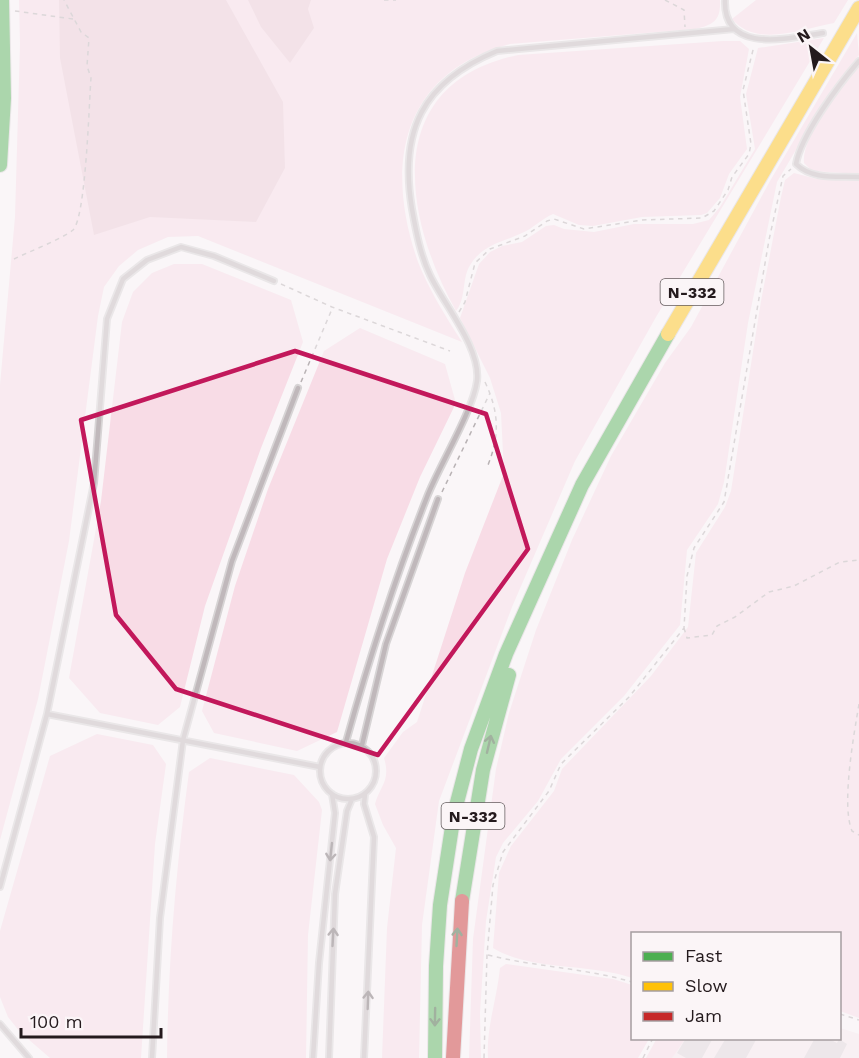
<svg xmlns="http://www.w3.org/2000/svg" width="859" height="1058" viewBox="0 0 859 1058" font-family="'Work Sans',sans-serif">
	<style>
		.built { fill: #f6e8ed }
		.green { fill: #f8dce6 }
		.forest { fill: #eacbd6 }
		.building { fill: #ddd6d9 }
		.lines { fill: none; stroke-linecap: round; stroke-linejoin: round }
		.lane-casing { stroke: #d7d4d5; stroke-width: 8 }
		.fast-casing { stroke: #d7d4d5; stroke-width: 16 }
		.slow-casing { stroke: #d7d4d5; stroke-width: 16 }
		.jam-casing { stroke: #d7d4d5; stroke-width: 16 }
		.path { stroke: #b8b2b4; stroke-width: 1.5; stroke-dasharray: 4.5 4.5; stroke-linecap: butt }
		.lane { stroke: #c0b8bb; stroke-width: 4.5 }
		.fast { stroke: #4caf50; stroke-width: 14 }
		.slow { stroke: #ffc107; stroke-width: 14 }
		.jam { stroke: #c62828; stroke-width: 14 }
		.oneway { stroke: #365d34 }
		.oneway2 { stroke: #72696c }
		.marked { fill: none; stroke: #c2185b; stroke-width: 4.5; stroke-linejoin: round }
		.labels { text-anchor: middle; stroke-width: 4.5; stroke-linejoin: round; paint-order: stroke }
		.shield { fill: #fbf5f7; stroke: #645c5e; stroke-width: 1.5 }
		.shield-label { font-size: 16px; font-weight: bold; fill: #241a1d }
	</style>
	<rect width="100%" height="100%" fill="#faf6f8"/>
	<!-- built -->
	<path class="built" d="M840 1028 859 1034V1058H661L673 1039 840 1038Z"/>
	<!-- green -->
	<path class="green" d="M19 0H720C721 20 714 25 695 29L510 44C401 73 384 165 418 262 429 290 446 317 462 342L198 236 168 237 138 250 119 266 104 287 98 316 69 541 38 699 0 840V385L15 217 20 44Z
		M756 0H848L834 23C802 29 756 48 732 19Z
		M857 33 859 55 830 92 777 182 748 323 724 482 718 504 687 550 680 625 624 696 561 759 538 801 503 843 496 857 486 921 480 1013 481 1058H469L473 939 496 769 509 713 536 630 572 540 611 456 665 363 691 327 770 181Z
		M824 38 656 317 575 461 512 607 439 801 422 925 419 1058H382L387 928 396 848 383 825 375 804C380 786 391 781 384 758L403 732 417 722 465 573 504 473 501 413 490 378 460 318 479 264 490 252 502 246 522 242 546 226 554 225 564 229 594 232 634 224H693L709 220 720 207 755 149 746 94 758 48Z
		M723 41H740L749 49 740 97 747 149 729 174 720 198 707 213 701 215 642 217 593 226 579 225 553 214C541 219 534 228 522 233 501 243 481 245 469 267 462 280 466 299 456 311 403 216 381 84 518 55Z
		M859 66V174L812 171 804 163C801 137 842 87 859 66Z
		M794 173 817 179 859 181V1018L840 1011V934H632V978C589 963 531 971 493 948L499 873 511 846 554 791 562 769 651 676 688 627 696 553 725 507 731 491 761 301 781 197 785 180Z
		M174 264H202L291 300 303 342 261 448 205 606 180 707 158 725 100 713 69 678 101 501 122 322 133 292 152 273Z
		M360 328 445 364 455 400 454 407 420 477 387 559 337 732 297 751 214 733 202 711 235 586 268 489 324 351Z
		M97 734 153 745 166 764 155 844 141 1058H50L20 1032 8 1017 0 997V931L50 756Z
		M210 758 294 775 319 802 322 810 308 935 306 1058H167C168 962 176 868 189 772Z
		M506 964 613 979 632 985V1038L649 1039 638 1058H488C486 1028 497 999 500 968Z
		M657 1038H685V1039L672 1058H646Z"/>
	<!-- forest -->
	<path class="forest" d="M59 0H226L283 102 285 168 256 222 150 217 94 235 60 58Z
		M248 0H311L308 9 314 28 290 63 261 27Z"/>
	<!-- building -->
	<path class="building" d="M686 1038H713L702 1058H686L677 1053Z
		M726 1038H757L746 1058H714Z
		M815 1038H827L837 1043 839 1039 847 1044 840 1058H804Z"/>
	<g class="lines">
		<!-- lane casing -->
		<g class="lane-casing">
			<path id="lane" d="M725 0C723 55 789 38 823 33
				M859 61C839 84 801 135 796 164 812 180 837 176 859 177
				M47 714 320 767
				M346 742C369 659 395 578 427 497 439 466 473 411 477 381 481 348 444 305 430 275 420 254 416 231 412 209 399 131 422 82 497 51L734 29
				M320 771a28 28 0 1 1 56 0a28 28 0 1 1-56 0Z
				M362 745 386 644 438 499
				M0 887 47 714 94 483 107 319 123 279 147 260 181 247 214 256 274 281
				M0 1024 29 1058
				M152 1058 160 918 183 740 232 561 298 388
				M313 1058 319 963 335 813 332 794
				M329 1058 335 894 347 811 352 799
				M364 1058 374 837 364 804 365 794"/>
		</g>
		<!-- fast casing -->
		<g class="fast-casing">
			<path id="fast" d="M0 165 4 98 2 0
				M462 901 483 770 509 675
				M435 1058 436 966 440 905 454 814 471 749 506 654 582 485 668 334"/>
		</g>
		<!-- slow casing -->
		<g class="slow-casing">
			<path id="slow" d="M668 334 859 8"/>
		</g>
		<!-- jam casing -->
		<g class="jam-casing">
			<path id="jam" d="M453 1058 462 901"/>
		</g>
		<!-- path -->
		<path class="path" d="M384 0H396
			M665 0 684 10 685 27
			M15 11 73 19
			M14 259C28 252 62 239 73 230 86 217 89 103 91 78L87 66 89 38 81 32 64 0
			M281 284 332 307 450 351
			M459 312 465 302 475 263 490 249 525 236 547 221 554 219 584 229 642 220 702 218 714 211 728 190 732 177 749 154 751 144 743 90 754 46
			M301 382 332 309
			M485 382C499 412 500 435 488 465
			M442 492 490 393
			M684 628 687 638 712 635 717 626 735 617 769 592 794 586 840 562 859 560
			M859 704C854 734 841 805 852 831L859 835
			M488 955C536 967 585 968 632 982
			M840 1014 859 1020
			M484 1058 487 955 493 885 503 852 549 791 561 764 629 697 684 628 687 576 694 548 724 502 769 240 783 176 791 169
			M643 1058 653 1038"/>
		<!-- lane -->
		<use href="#lane" class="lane"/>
		<!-- fast -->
		<use href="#fast" class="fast"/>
		<!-- slow -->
		<use href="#slow" class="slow"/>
		<!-- jam -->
		<use href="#jam" class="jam"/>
	</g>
	<!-- one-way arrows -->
	<defs><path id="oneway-shaft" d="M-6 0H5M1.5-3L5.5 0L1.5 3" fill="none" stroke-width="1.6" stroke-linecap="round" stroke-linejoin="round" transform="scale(1.5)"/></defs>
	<g class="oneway">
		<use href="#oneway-shaft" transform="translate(489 744) rotate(-77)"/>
		<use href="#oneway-shaft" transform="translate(457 937) rotate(-87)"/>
		<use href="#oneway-shaft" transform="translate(435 1017) rotate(91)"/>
	</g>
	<g class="oneway2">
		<use href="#oneway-shaft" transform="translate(331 852) rotate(96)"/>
		<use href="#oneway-shaft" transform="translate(333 937) rotate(-87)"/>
		<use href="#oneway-shaft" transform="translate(368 1000) rotate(-88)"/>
	</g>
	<!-- marked area -->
	<path d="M0 0H859V1058H0ZM295 351 486 414 528 549 378 755 176 689 116 615 81 420Z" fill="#faf6f8" fill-opacity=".55" fill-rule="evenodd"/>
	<path class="marked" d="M295 351 486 414 528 549 378 755 176 689 116 615 81 420Z"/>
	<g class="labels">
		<!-- shield labels -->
		<g class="shield">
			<rect x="660.5" y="279" width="63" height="26" rx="4.5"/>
			<rect x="441.5" y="803" width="63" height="26" rx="4.5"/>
		</g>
		<g class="shield-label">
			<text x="692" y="298">N-332</text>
			<text x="473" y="822">N-332</text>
		</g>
	</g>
	<!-- legend -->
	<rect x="631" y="932" width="210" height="108" fill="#fbf5f7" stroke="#a59da0" stroke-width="1.5"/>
	<rect x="643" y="952" width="30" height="9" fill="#4caf50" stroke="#a59da0" stroke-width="1.5"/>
	<text x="685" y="962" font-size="18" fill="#241a1d">Fast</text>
	<rect x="643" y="982" width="30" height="9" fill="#ffc107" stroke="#a59da0" stroke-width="1.5"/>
	<text x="685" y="992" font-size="18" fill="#241a1d">Slow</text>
	<rect x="643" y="1012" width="30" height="9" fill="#c62828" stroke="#a59da0" stroke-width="1.5"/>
	<text x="685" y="1022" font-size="18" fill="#241a1d">Jam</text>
	<!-- north arrow -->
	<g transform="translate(811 48) rotate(329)" stroke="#fbf5f7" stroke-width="4.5" paint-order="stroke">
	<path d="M0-4.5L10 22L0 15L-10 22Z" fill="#241a1d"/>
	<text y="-9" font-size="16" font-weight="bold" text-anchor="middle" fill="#241a1d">N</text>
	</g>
	<!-- scale -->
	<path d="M21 1028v9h140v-9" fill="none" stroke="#241a1d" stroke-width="3"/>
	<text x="30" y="1028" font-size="18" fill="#241a1d" stroke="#fbf5f7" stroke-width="4.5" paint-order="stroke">100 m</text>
</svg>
